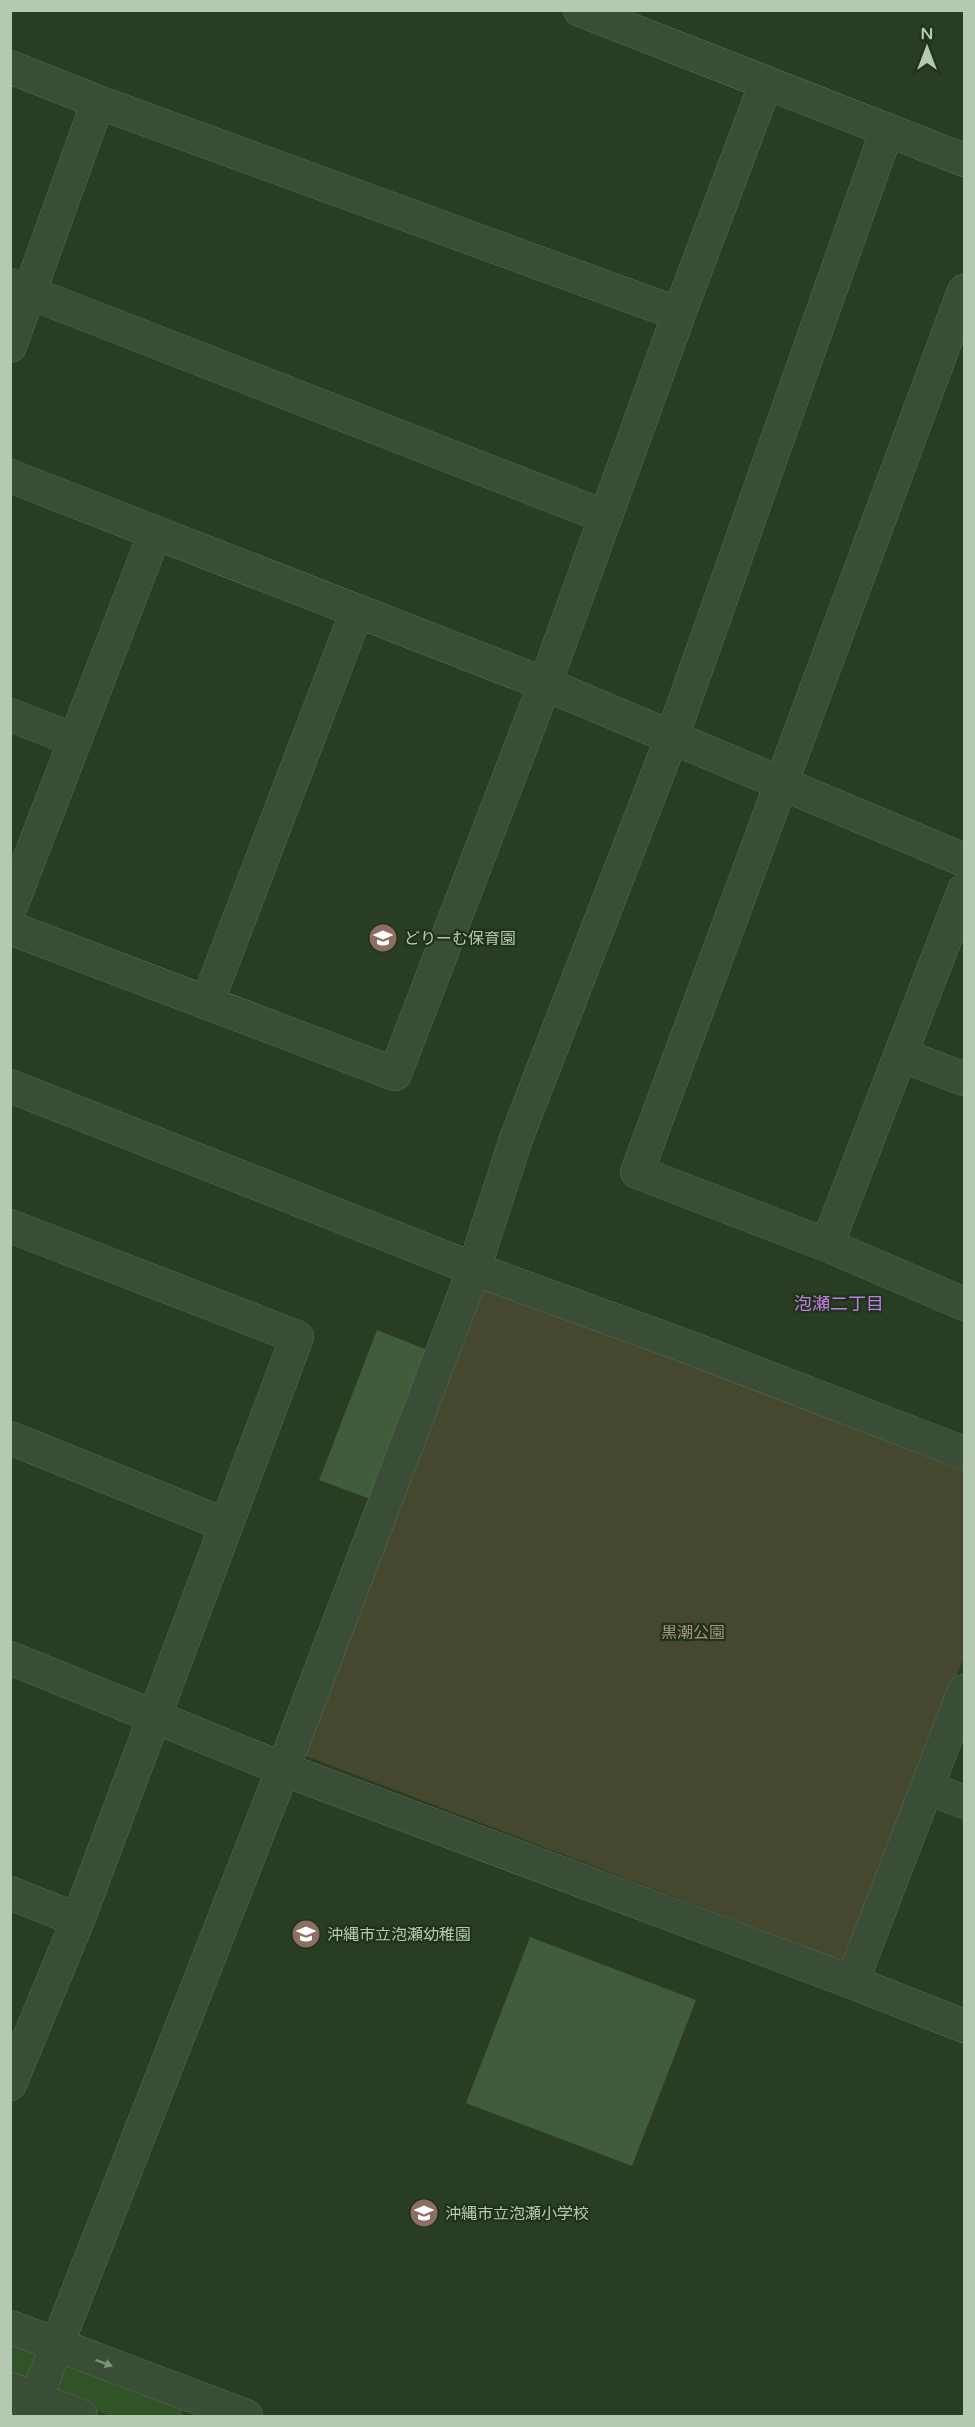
<svg xmlns="http://www.w3.org/2000/svg" width="975" height="2427" viewBox="0 0 975 2427" font-family="'Varela Round','Noto Sans JP',sans-serif">
	<style>
		.green { fill: #45482f }
		.lines { fill: none; stroke-linecap: round; stroke-linejoin: round }
		.canal { stroke: #305427; stroke-width: 38 }
		.building { fill: #415c3b }
		.minor-casing { stroke: #586b54; stroke-width: 34 }
		.tertiary-casing { stroke: #586b54; stroke-width: 34 }
		.minor { stroke: #3a4d36; stroke-width: 33 }
		.tertiary { stroke: #3a4d36; stroke-width: 33 }
		.oneway { fill: #7e917a }
		.labels { text-anchor: middle; stroke-width: 4.5; stroke-linejoin: round; paint-order: stroke }
		.poi-label { font-size: 16px; fill: #b5c9b2; stroke: #20321b; text-anchor: start }
		.park-label { font-size: 16px; fill: #aa927e; stroke: #20321b }
		.neighbourhood-label { font-size: 18px; fill: #be7de1; stroke: #20321b }
	</style>
	<rect width="100%" height="100%" fill="#283d22"/>
	<!-- green -->
	<path class="green" d="M478 1278 964 1463V1657L848 1963 298 1753Z"/>
	<g class="lines">
		<!-- canal -->
		<path class="canal" d="M10 2358 164 2416"/>
	</g>
	<!-- building -->
	<path class="building" d="M377 1330 430 1351 373 1500 319 1480Z
		M530 1937 696 2000 632 2166 466 2103Z"/>
	<g class="lines">
		<!-- minor casing -->
		<g class="minor-casing">
			<path id="minor" d="M10 67 98 102 679 314
				M10 285 606 517
				M964 291 637 1172 827 1245 964 1304
				M10 346 98 102
				M10 476 545 684 964 860
				M10 715 75 740
				M10 909 155 533
				M10 928 395 1074 545 684 679 314 766 83
				M207 1003 357 611
				M901 1055 964 1079
				M10 1086 474 1269 688 1347 964 1453
				M10 1226 297 1337 78 1920 10 2084
				M827 1245 964 890
				M10 1438 226 1525
				M10 1658 283 1769 852 1982 964 2026
				M928 1788 964 1802
				M10 1893 78 1920
				M852 1982 964 1691
				M10 2327 246 2416
				M10 2389 81 2416
				M29 2416 283 1769 474 1269 516 1139 672 737 887 130"/>
		</g>
		<!-- tertiary casing -->
		<g class="tertiary-casing">
			<path id="tertiary" d="M580 10 964 160"/>
		</g>
		<!-- minor -->
		<use href="#minor" class="minor"/>
		<!-- tertiary -->
		<use href="#tertiary" class="tertiary"/>
	</g>
	<!-- one-way arrows -->
	<defs><path id="oneway-solid" d="M-6-.8H1V-3.2L6.5 0L1 3.2V.8H-6Z" transform="scale(1.5)"/></defs>
	<use class="oneway" href="#oneway-solid" transform="translate(104 2363) rotate(21)"/>
	<!-- icons -->
	<defs>
		<g id="school-disc" transform="scale(1.5)"><circle r="9.5" fill="#8d6e63" stroke="#20321b"/><path d="M0-5L7-2L0 1L-7-2ZM-4 1L0 2.5L4 1V4Q0 6-4 4Z" fill="#fff"/></g>
	</defs>
	<g fill-rule="evenodd">
		<use href="#school-disc" x="383" y="938"/>
		<use href="#school-disc" x="306" y="1934"/>
		<use href="#school-disc" x="424" y="2213"/>
	</g>
	<g class="labels">
		<!-- poi labels -->
		<g class="poi-label">
			<text x="404" y="944">どりーむ保育園</text>
			<text x="327" y="1940">沖縄市立泡瀬幼稚園</text>
			<text x="445" y="2219">沖縄市立泡瀬小学校</text>
		</g>
		<!-- park labels -->
		<g class="park-label">
			<text x="693" y="1638">黒潮公園</text>
		</g>
		<!-- neighbourhood labels -->
		<g class="neighbourhood-label">
			<text x="839" y="1310">泡瀬二丁目</text>
		</g>
	</g>
	<!-- border -->
	<rect width="975" height="2427" fill="none" stroke="#b5c9b2" stroke-width="24"/>
	<!-- north arrow -->
	<g transform="translate(927 48)" stroke="#20321b" stroke-width="4.5" paint-order="stroke">
	<path d="M0-4.5L10 22L0 15L-10 22Z" fill="#b5c9b2"/>
	<text y="-9" font-size="16" font-weight="bold" text-anchor="middle" fill="#b5c9b2">N</text>
	</g>
</svg>
